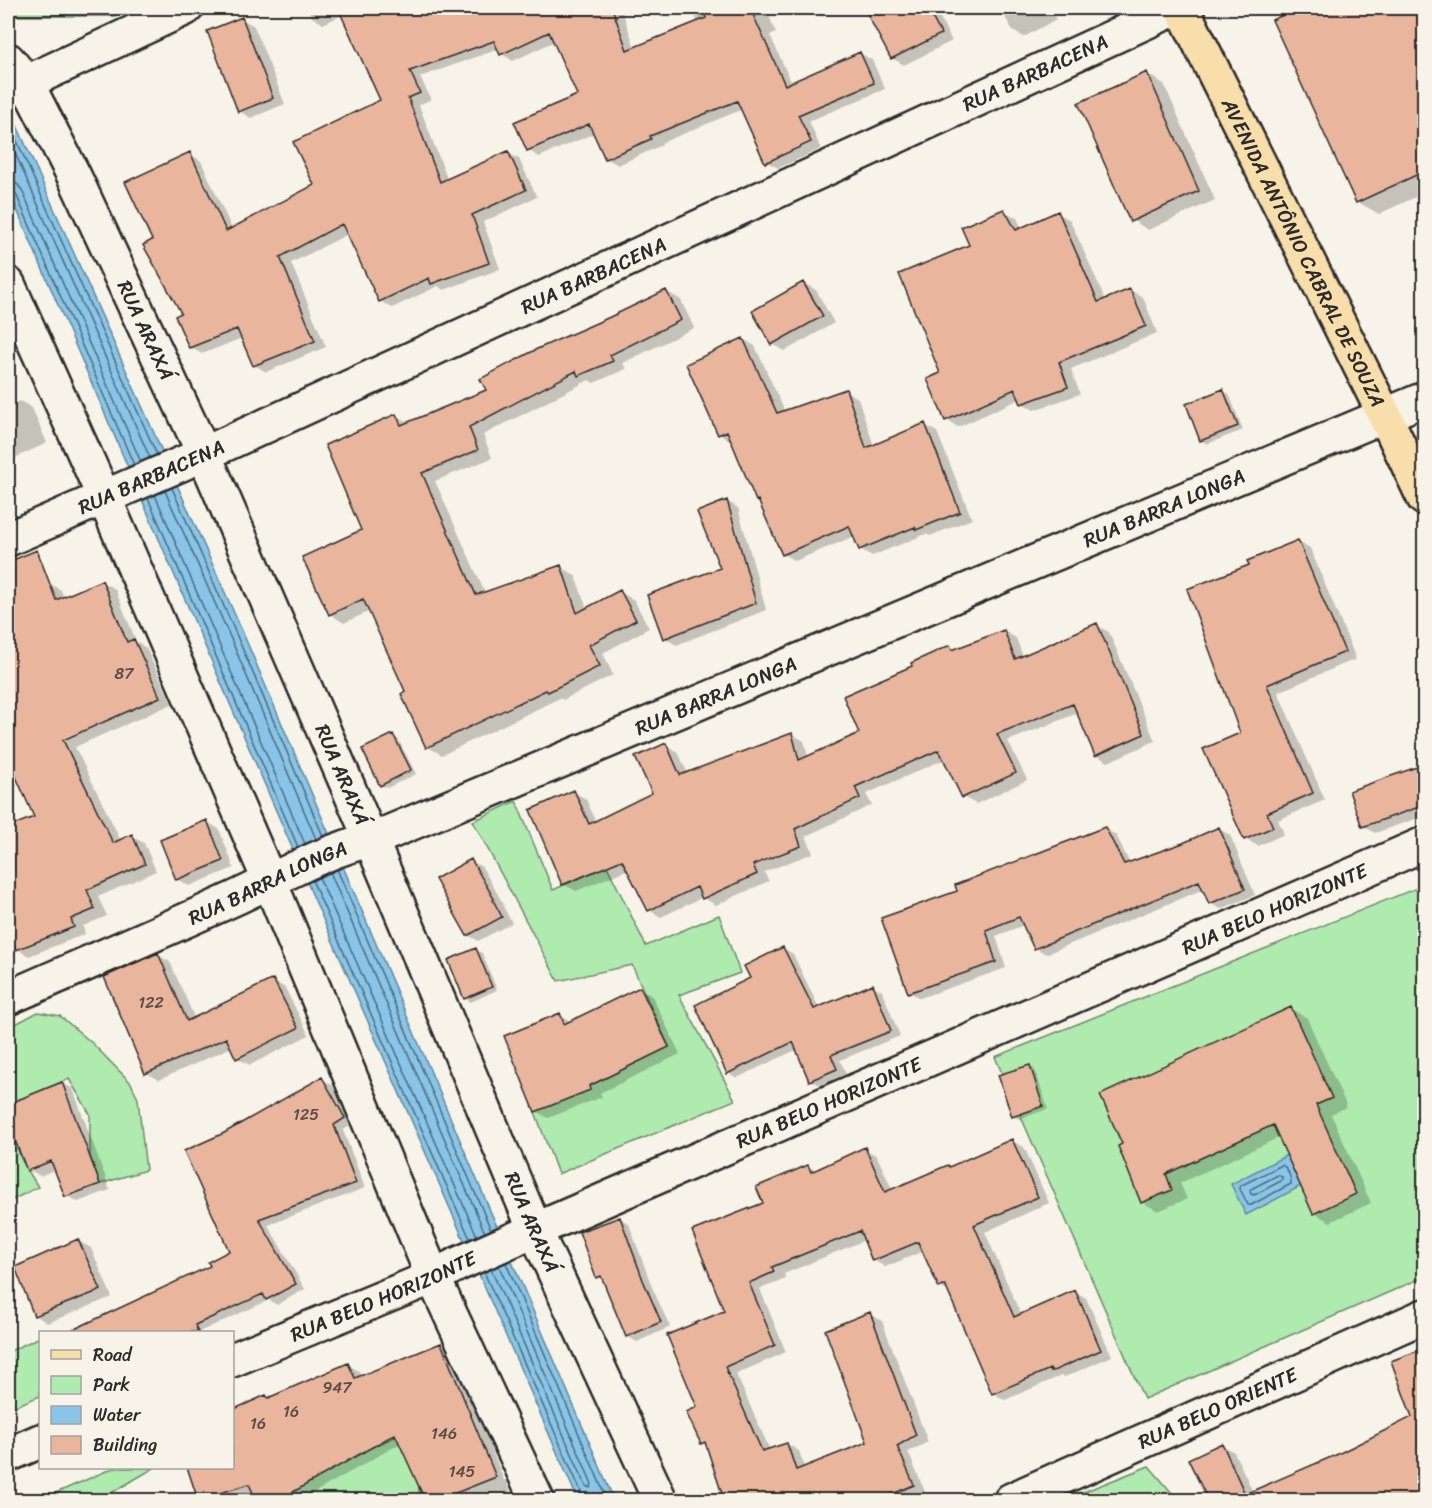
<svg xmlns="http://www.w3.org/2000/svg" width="1432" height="1508" viewBox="0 0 1432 1508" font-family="Sriracha,sans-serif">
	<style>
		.green { fill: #afeaaf; stroke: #6d8a6d; stroke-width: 1.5 }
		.water { fill: #88c5e8; stroke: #63879c; stroke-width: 1.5 }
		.shadow { fill: #0003 }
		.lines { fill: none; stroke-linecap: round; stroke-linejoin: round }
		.shore { stroke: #506977; stroke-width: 1.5 }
		.building { fill: #eab59d; stroke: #2b2b2b; stroke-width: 1.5 }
		.street-casing { stroke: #2b2b2b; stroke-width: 38 }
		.primary-casing { stroke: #2b2b2b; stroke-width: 38 }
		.street { stroke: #f7f3e8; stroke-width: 33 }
		.primary { stroke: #f8deab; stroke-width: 33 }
		.labels { text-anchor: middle; stroke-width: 6; stroke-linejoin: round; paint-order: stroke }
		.number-label { font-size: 16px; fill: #5b4e48 }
		.street-label { font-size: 20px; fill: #2b2b2b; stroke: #f7f3e8 }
	</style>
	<rect width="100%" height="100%" fill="#f7f3e8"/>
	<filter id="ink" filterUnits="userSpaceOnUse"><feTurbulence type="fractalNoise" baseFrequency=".0167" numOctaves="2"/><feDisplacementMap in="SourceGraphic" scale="12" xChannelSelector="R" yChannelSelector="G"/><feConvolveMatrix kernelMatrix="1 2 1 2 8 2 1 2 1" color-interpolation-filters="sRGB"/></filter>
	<g filter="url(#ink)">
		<!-- green -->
		<path class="green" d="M8 8H128L114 16H8Z
			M516 801 553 890 607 866 646 946 719 915 740 973 679 995 735 1100 558 1174 535 1112 669 1047 632 965 558 981 473 821Z
			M1424 885V1277L1144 1399 995 1057Z
			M38 1012 60 1016 92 1043 131 1083 138 1099 146 1170 100 1184 90 1156V1114L69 1079 8 1104V1028Z
			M8 1122 21 1159 38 1187 8 1202Z
			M40 1337V1396L8 1409V1352Z
			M417 1427 419 1500H297L290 1484Z
			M1149 1466 1178 1500H1063Z
			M113 1468H154L101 1499 102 1500H40Z"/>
		<!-- water -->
		<path class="water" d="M8 111 15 121 243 633 614 1500H578L312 894 8 189Z
			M1287 1155 1301 1186 1246 1215 1231 1184Z"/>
		<!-- shadow -->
		<path class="shadow" d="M307 8H388L399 32 470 8H621L635 48 698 23 692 8H766L776 33 770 35 792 84 860 53 872 60 885 89 809 121 821 149 778 168 767 162 743 109 661 143 662 145 618 165 606 158 595 133 539 157 528 150 579 95 555 41 513 61 502 54 499 49 420 77 431 99 419 105 448 181 508 153 519 159 537 197 483 222 500 269 444 290 438 286 392 308 380 301 348 234 291 263 326 347 266 372 254 365 242 338 202 354 190 347 183 314 154 240 190 154 201 161 232 229 316 186 382 100 343 15 323 24 312 17Z
			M866 8H935L952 41 904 65 892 58Z
			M1000 8H1050L1056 19 1024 37 1013 31Z
			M1302 8H1424V193L1379 214 1358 202 1274 21Z
			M242 19 254 26 285 104 251 118 239 111Z
			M1147 74 1164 84 1215 200 1148 230 1132 220Z
			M1004 211 1017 218 1022 229 1058 213 1070 220 1106 301 1130 290 1143 297 1157 333 1071 369 1080 394 1034 410 1022 403 1020 399 958 427 946 420 942 374 970 246Z
			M803 283 816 290 834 323 785 351 772 344Z
			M666 291 681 300 694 328 623 363 626 369 594 383 589 380 483 435 492 458 435 481 485 593 561 567 575 575 587 609 620 592 634 600 649 628 603 653 613 675 563 700 560 698 442 755 428 747 407 692 370 611 344 623 330 614 363 530 396 415 410 423 488 391Z
			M743 339 755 346 785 412 846 391 858 398 874 446 925 425 937 432 972 519 930 536 926 534 872 556 860 549 855 536 795 561 783 554 731 441 719 434Z
			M1223 391 1229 394 1243 430 1207 444 1201 440Z
			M8 395 12 405 20 401 32 408 47 443 8 461Z
			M727 501 738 508 766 610 676 645 665 638 722 568Z
			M1298 541 1310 548 1356 659 1278 692 1325 800 1278 820 1284 834 1258 846 1245 839 1242 734 1251 566Z
			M102 582 115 589 136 641 146 648 172 704 75 747 121 841 131 836 144 843 156 871 98 897 107 916 83 926 85 934 29 956 17 949 8 924V829L36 818 8 757V602L49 583 61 590 64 598Z
			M1096 625 1109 632 1155 741 1108 762 1096 755 1078 713 1008 741 1027 780 976 804 963 797 945 759 866 794 872 805 806 836 813 853 764 872 769 881 716 905 703 898V897L661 917 649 910 629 869 576 891 563 884 574 792 586 799 596 822 654 793 666 745 678 752 688 774 792 734 804 741 808 757 861 734 914 667 950 647 956 650 1004 631 1016 638 1023 657Z
			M392 736 398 739 416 774 387 788 381 785Z
			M1413 781 1424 816 1375 833 1363 826Z
			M207 822 219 829 234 868 189 886 177 879Z
			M1105 829 1116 835 1130 864 1184 844 1219 829 1230 835 1255 895 1221 909 1210 903 1204 889 1046 954 1035 948 1024 925 996 936 1006 968 920 998 909 992 959 892Z
			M471 861 482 867 504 905 503 906 512 923 478 941 468 935Z
			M783 948 793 954 819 1008 873 986 882 991 900 1036 840 1060 846 1074 820 1085 810 1080 798 1049 737 1078 728 1073 752 979Z
			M476 950 482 953 497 990 471 1002 465 998Z
			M158 955 170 962 195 1019 273 981 285 988 309 1035 250 1065 237 1058 232 1047 159 1080 147 1073Z
			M640 989 652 996 680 1054 600 1093 602 1097 548 1118 536 1111 560 1015 572 1022Z
			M1291 1009 1307 1018 1347 1107 1331 1114 1371 1203 1330 1222 1314 1213 1280 1137 1180 1183 1187 1199 1158 1211 1142 1202 1124 1145Z
			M1030 1066 1035 1070 1048 1109 1019 1119 1013 1116Z
			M322 1079 332 1085 354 1124 343 1130 365 1188 268 1225 305 1289 277 1305 269 1300 199 1332H174L156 1293 212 1267 231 1252 225 1134Z
			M62 1083 73 1089 110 1190 78 1202 67 1196 56 1169 40 1176 29 1170 8 1117V1105Z
			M1012 1141 1024 1147 1049 1203 985 1232 1021 1315 1074 1291 1086 1298 1112 1356 1065 1377 1061 1376 1005 1400 993 1393 950 1293 940 1287 924 1251 885 1267 873 1260 865 1240 784 1274 786 1279 760 1289 786 1352 736 1374 770 1450 787 1444 799 1451 805 1469 869 1443 870 1314 882 1321 928 1442 908 1452 925 1492 905 1500H726L708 1446 702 1443 699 1408 726 1312 765 1203 808 1166 816 1171 865 1149 877 1156 893 1191 951 1168Z
			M620 1218 629 1224 652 1287 670 1327 637 1342 627 1336 604 1281 597 1277Z
			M78 1241 91 1248 112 1297 47 1323 35 1315Z
			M441 1345 452 1351 504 1480 507 1481 513 1500H427L401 1443 303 1499 304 1500H199L189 1468H232L266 1396 270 1399 348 1365 359 1371 362 1377Z
			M1424 1350V1500H1280L1273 1483 1338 1455 1414 1418Z
			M1222 1445 1234 1452 1257 1500H1210L1190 1459Z"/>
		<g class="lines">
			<!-- shore -->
			<path class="shore" d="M8 121 157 455
				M8 137 150 458
				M8 182 17 184 22 190 141 462
				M8 189 13 190 16 194 134 465
				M172 488 237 636 323 836
				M165 491 231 639 316 839
				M155 495 305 844
				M148 498 298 847
				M337 869 491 1230
				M330 872 485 1233
				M319 877 477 1236
				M312 880 470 1239
				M1282 1165C1287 1167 1292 1179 1291 1184L1251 1205H1248L1240 1189V1186Z
				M1278 1175 1282 1177V1179L1281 1181 1254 1195 1251 1194 1250 1191 1251 1189Z
				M506 1263 607 1500
				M491 1269 586 1486 590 1488 592 1484 499 1266
				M484 1272 583 1496V1500"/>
		</g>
		<!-- building -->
		<path class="building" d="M338 8H612L627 50 706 18 702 8H750L785 85 860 52 874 83 798 115 811 142 765 163 737 101 650 136 651 139 605 159 589 124 527 151 514 122 577 95 549 32 500 55 494 41 410 71 420 93 408 98 440 182 508 151 526 190 472 215 489 263 431 284 429 278 379 302 342 224 280 257 315 341 253 366 237 329 189 348 175 316 181 313 143 245 152 240 125 182 190 152 226 231 314 185 293 142 380 100Z
			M864 8H927L941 34 891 59Z
			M1299 8H1425V171L1356 203 1272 20Z
			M242 17 273 98 238 112 207 31Z
			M1147 72 1199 191 1130 222 1078 103Z
			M1004 209 1016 230 1058 211 1098 302 1130 289 1146 326 1059 362 1068 387 1021 404 1015 389 945 421 927 379 940 373 899 274 969 245 961 227Z
			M803 282 823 316 771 345 752 311Z
			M666 290 681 320 610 355 613 361 578 376 576 371 469 427 478 450 422 473 476 595 561 565 577 613 620 590 636 620 589 645 600 666 548 692 546 690 426 748 401 694 405 691 363 599 329 615 302 557 361 530 325 445 396 414 401 425 486 390 480 379 537 349 610 317Z
			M743 338 777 413 846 389 866 448 925 423 960 512 916 530 915 527 859 550 849 526 782 555 758 500 756 501 727 431 718 435 686 364Z
			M1223 389 1238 426 1200 441 1186 404Z
			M727 500 756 603 663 639 647 595 720 568 697 512Z
			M1298 540 1345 652 1267 685 1313 793 1267 813 1273 827 1244 840 1203 749 1240 733 1187 589 1249 565 1247 561Z
			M37 550 56 600 102 580 127 642 134 639 160 697 63 740 113 843 132 834 145 864 87 890 95 909 71 919 74 927 16 950 8 929V827L34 817 8 759V562Z
			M1097 623 1144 734 1095 756 1073 704 997 734 1016 773 962 798 939 750 855 787 860 798 795 829 801 846 753 865 757 874 702 899 697 887 648 911 622 860 562 885 530 810 574 790 589 824 652 793 635 757 666 743 680 775 792 733 799 760 859 733 843 696 912 666 911 663 950 645 952 650 1004 630 1015 659Z
			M393 734 411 770 380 786 362 749Z
			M1425 764V805L1362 827 1349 791Z
			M207 820 223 861 176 880 160 840Z
			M1105 827 1124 864 1183 843 1219 827 1245 889 1209 904 1199 881 1034 949 1019 917 986 930 996 962 908 993 881 918 957 891 955 885Z
			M471 859 494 899 493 900 502 917 467 936 435 879Z
			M783 947 814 1009 873 984 891 1031 831 1055 837 1069 809 1081 793 1042 727 1074 695 1005 750 978 744 966Z
			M476 948 492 987 464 999 448 960Z
			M158 953 187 1021 273 979 298 1028 236 1059 226 1038 145 1074 104 977Z
			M640 987 669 1047 589 1086 590 1090 535 1112 504 1036 560 1013 564 1024Z
			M1291 1007 1332 1098 1316 1105 1356 1194 1313 1214 1273 1125 1166 1174 1172 1190 1141 1203 1118 1146 1122 1144 1100 1095Z
			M1030 1065 1043 1106 1012 1117 998 1075Z
			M322 1077 345 1118 334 1125 356 1183 259 1219 296 1284 266 1300 263 1294 195 1325 198 1332H68L210 1266 208 1262 229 1251 184 1151 224 1133Z
			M62 1082 100 1184 65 1197 51 1161 27 1171 8 1122V1104Z
			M1012 1139 1038 1197 974 1225 1014 1317 1075 1290 1101 1350 1051 1372 1050 1369 992 1394 945 1285 939 1288 918 1242 872 1261 860 1231 772 1267 774 1272 749 1283 775 1345 725 1367 762 1451 787 1443 796 1470 867 1442 825 1330 870 1312 916 1435 897 1446 914 1485 878 1500H724L705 1442 701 1444 686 1412 697 1407 667 1335 724 1311 692 1231 763 1203 756 1187 808 1165 811 1172 865 1147 885 1192 948 1165 949 1167Z
			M620 1217 643 1280 661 1322 626 1337 601 1276 596 1278 579 1232Z
			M78 1239 101 1290 34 1316 15 1267Z
			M441 1343 496 1477 438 1500H425L395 1434 279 1500H256L249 1484 198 1500 187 1467H232V1410L266 1395 268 1398 348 1363 355 1378Z
			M1425 1348V1500H1208L1188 1459 1222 1443 1245 1494 1338 1454 1412 1417 1391 1361Z"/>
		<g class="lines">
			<!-- street casing -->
			<g class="street-casing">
				<g id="street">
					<path id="s1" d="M8 60 26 82 75 178 204 454 371 840 535 1230 660 1500"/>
					<path d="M8 91 186 8"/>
					<path d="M8 284 104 497 270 882 433 1277 537 1500"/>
					<path id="s2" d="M8 539 204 454 1176 8"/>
					<path id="s3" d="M8 998C83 965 159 933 233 899 279 878 322 851 371 840L1424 399"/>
					<path id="s4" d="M232 1360 433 1277 458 1264 535 1230 1424 844"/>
					<path d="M8 1455 40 1441"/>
					<path id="s5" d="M1011 1500 1424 1316"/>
				</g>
			</g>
			<!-- primary casing -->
			<g class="primary-casing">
				<g id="primary">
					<path id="s6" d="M1182 8 1385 416 1424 498"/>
				</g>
			</g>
			<!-- street -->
			<use href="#street" class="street"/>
			<!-- primary -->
			<use href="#primary" class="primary"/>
		</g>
	</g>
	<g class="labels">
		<!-- number labels -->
		<g class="number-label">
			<text x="124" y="679">87</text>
			<text x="151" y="1008">122</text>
			<text x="306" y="1120">125</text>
			<text x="337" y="1393">947</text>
			<text x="291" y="1417">16</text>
			<text x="258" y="1429">16</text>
			<text x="444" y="1439">146</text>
			<text x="462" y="1477">145</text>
		</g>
		<!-- street labels -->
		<g class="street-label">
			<text dy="7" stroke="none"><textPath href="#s2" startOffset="1128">RUA BARBACENA</textPath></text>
			<text dy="7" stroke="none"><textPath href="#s6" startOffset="273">AVENIDA ANTÔNIO CABRAL DE SOUZA</textPath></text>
			<text dy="7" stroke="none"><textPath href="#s2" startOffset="642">RUA BARBACENA</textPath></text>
			<text dy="7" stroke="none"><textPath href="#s1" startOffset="304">RUA ARAXÁ</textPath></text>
			<text dy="7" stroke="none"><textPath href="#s2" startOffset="156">RUA BARBACENA</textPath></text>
			<text dy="7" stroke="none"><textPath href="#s3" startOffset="1256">RUA BARRA LONGA</textPath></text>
			<text dy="7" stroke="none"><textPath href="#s3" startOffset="770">RUA BARRA LONGA</textPath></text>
			<text dy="7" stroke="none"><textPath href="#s1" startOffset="790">RUA ARAXÁ</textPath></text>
			<text dy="7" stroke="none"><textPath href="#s3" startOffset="284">RUA BARRA LONGA</textPath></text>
			<text dy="7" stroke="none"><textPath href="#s4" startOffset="1136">RUA BELO HORIZONTE</textPath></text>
			<text dy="7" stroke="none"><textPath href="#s4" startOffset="650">RUA BELO HORIZONTE</textPath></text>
			<text dy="7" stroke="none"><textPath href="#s1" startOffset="1276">RUA ARAXÁ</textPath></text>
			<text dy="7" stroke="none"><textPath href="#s4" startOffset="164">RUA BELO HORIZONTE</textPath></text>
			<text dy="7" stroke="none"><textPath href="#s5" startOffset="226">RUA BELO ORIENTE</textPath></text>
		</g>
	</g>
	<!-- margin -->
	<rect width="1432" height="1508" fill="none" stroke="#f7f3e8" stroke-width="30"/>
	<rect x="15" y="15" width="1402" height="1478" fill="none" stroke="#2b2b2b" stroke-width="2" filter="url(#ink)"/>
	<!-- legend -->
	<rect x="39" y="1331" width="195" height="138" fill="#f7f3e8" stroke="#a5a39c" stroke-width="1.5"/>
	<rect x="51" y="1350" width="30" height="9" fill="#f8deab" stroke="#a5a39c" stroke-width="1.5"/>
	<text x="93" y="1361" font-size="18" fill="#2b2b2b">Road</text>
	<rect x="51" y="1376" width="30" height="18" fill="#afeaaf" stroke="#a5a39c" stroke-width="1.5"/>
	<text x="93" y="1391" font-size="18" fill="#2b2b2b">Park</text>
	<rect x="51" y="1406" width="30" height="18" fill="#88c5e8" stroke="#a5a39c" stroke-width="1.5"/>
	<text x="93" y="1421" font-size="18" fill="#2b2b2b">Water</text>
	<rect x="51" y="1436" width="30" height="18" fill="#eab59d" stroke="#a5a39c" stroke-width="1.5"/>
	<text x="93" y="1451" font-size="18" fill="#2b2b2b">Building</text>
</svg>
